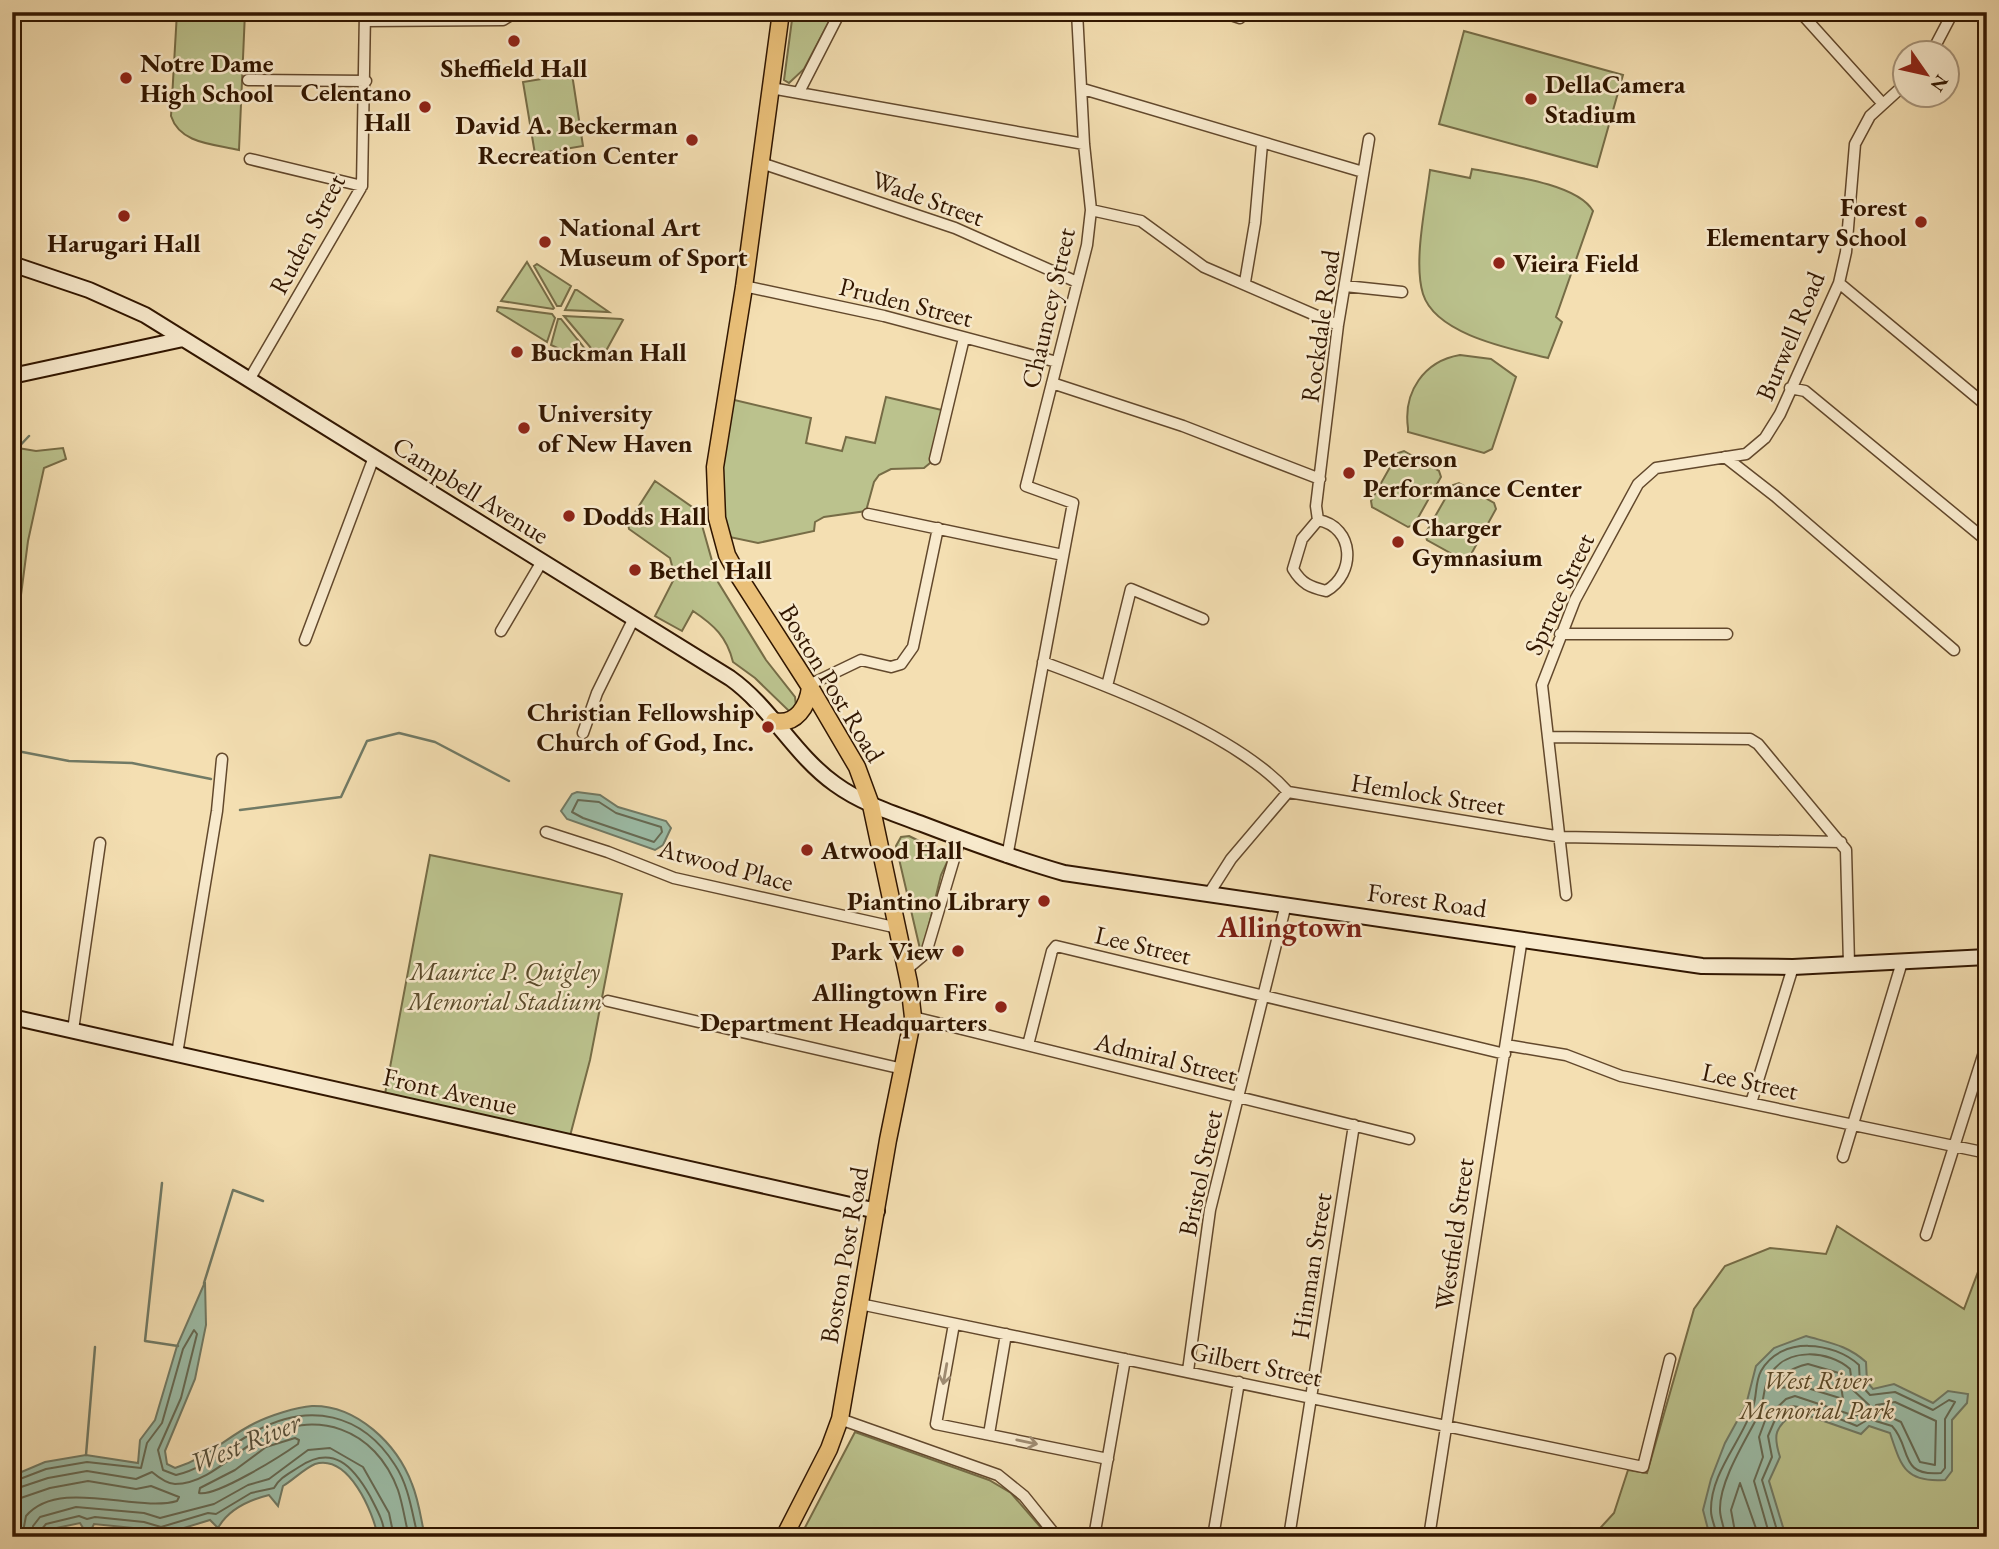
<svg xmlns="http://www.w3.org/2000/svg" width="1999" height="1549" viewBox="0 0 1999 1549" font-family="'EB Garamond',serif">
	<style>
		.green { fill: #bbc28d; stroke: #766c46; stroke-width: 2 }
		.water { fill: #9cbda8; stroke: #717a65; stroke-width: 2 }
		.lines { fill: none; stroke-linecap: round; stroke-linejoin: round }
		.shore { stroke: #666a54; stroke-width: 2 }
		.stream { stroke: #717a65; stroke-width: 2.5 }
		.street-casing { stroke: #62482c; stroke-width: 13 }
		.secondary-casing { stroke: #311600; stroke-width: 18 }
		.primary-casing { stroke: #311600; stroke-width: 19 }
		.street { stroke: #f8eacd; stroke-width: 10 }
		.secondary { stroke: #f8eacd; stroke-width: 14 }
		.primary { stroke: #eac079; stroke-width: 16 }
		.oneway { stroke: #9e8b71 }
		.poi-dot { fill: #8f2418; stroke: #f8eacd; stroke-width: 2.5 }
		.labels { text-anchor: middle; stroke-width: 5; stroke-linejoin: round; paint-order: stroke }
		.poi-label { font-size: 26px; font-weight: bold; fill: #311600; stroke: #f8eacd; text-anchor: start }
		.street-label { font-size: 26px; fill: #311600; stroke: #f8eacd }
		.park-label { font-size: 26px; font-style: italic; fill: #5a4a2a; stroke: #f8eacd }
		.water-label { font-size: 28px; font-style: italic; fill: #56503b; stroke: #f8eacd }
		.quarter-label { font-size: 30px; font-weight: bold; fill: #7a1f14; stroke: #f8eacd }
	</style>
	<rect width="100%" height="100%" fill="#f4dfb2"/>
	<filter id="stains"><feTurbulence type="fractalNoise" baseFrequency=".00286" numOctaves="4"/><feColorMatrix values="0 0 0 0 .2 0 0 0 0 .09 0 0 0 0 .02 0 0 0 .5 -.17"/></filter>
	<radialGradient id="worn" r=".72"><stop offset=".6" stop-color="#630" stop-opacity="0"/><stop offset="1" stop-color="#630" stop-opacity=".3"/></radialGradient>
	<!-- green -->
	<path class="green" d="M177 12H245L239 150C214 144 180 144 171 116Z
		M793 12H834L804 69 789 83 784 80Z
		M1464 31 1623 75 1597 167 1439 124Z
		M572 74 583 146 535 154 523 82Z
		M1472 169C1504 175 1577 183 1593 211L1556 317 1562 322 1548 358C1512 349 1436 335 1423 294 1413 262 1426 204 1430 170L1470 178Z
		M527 262 554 308 553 309 501 301Z
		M537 264 571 286 561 306H557L534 266Z
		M575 290H577L609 312 565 310Z
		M498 307 552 314 555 318 547 342 497 311Z
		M564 316 621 319 623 320 601 360Z
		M558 319H561L589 354 578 340 570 354 551 345Z
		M1460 355 1491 359 1516 377 1492 449 1484 453 1408 432V428C1403 392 1424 361 1460 355Z
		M886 397 946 411 935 459 924 468 891 469 879 475 874 482 866 511 824 517 815 522 814 531 758 543 720 535 717 518 726 398 811 418 806 443 842 451 846 437 875 443Z
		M18 448 36 451 63 448 66 459 44 468 28 541 12 664V454Z
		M1404 451 1439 471 1441 477 1414 525 1408 527 1372 507 1371 501 1398 453Z
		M655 481 698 511 718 582 766 660 795 697 796 707 790 712 755 678 733 662C727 637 714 625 693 611L682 631 655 616 675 577 670 558 629 529 628 523Z
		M1459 483 1494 503 1496 509 1469 558 1463 560 1427 540 1425 534 1453 485Z
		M909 836 950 856 941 875 923 950 920 949 896 846 901 837Z
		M430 855 622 894 590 1060 570 1136 385 1094Z
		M1837 1226 1964 1309 1987 1248V1537H1592L1614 1513 1628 1470 1647 1473 1694 1309 1725 1266 1770 1248 1826 1254Z
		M855 1432 989 1480 1011 1493 1049 1537H800Z"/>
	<!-- water -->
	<path class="water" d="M577 792 600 795 618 807 666 821 671 828 663 845 655 850 567 819 561 811 572 794Z
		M205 1282 206 1325 195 1379 165 1451 167 1464 175 1468C210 1457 226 1437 255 1423 269 1416 296 1407 312 1406 357 1405 397 1444 412 1484 419 1501 421 1520 425 1537H378C373 1512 349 1454 315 1464 305 1468 293 1480 283 1486L278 1506 269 1495C249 1500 228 1510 218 1528L210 1520 161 1535 143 1529 94 1524 88 1536 80 1523 47 1530 50 1537H12V1476L45 1462 86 1455 138 1463 140 1440 155 1420 177 1346Z
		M1806 1336C1830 1343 1847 1345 1866 1362L1867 1382 1873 1389 1894 1384 1933 1403 1948 1391 1968 1394 1967 1403 1952 1420V1471L1945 1480C1905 1483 1901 1466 1890 1433L1869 1426 1861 1434 1795 1411C1776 1429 1772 1432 1780 1457L1769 1481 1786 1537H1710L1703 1510 1711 1479 1725 1443 1746 1405 1756 1366 1774 1348Z"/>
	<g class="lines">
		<!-- shore -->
		<path class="shore" d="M578 800 599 802 616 813 661 827 662 832 654 842 583 818 572 812Z
			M1808 1364 1839 1373 1843 1399 1801 1386 1778 1388C1779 1373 1795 1367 1808 1364Z
			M1895 1402 1936 1421 1935 1465 1920 1462 1901 1422 1875 1410 1876 1405Z
			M295 1438 299 1440 298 1444C281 1456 216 1497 199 1493L200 1488 235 1470 266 1447Z
			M12 1482 46 1469 87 1462 141 1468 147 1443 162 1423 183 1349 194 1330 197 1334 181 1398 158 1450 163 1470 176 1475C208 1467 228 1446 256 1431 309 1402 362 1413 395 1465 409 1486 412 1513 418 1537
			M12 1490 48 1478 87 1471 136 1479 152 1472C158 1477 167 1484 175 1484 207 1484 234 1453 259 1439 316 1408 375 1428 398 1490 403 1505 405 1521 409 1537
			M12 1501 50 1488 88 1481 136 1489 151 1486 179 1497 177 1501C137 1513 59 1477 26 1516L22 1537
			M32 1537 33 1526 40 1517 76 1507 144 1513 160 1518 214 1504 248 1485 269 1479 308 1450 330 1448 363 1467 389 1513 394 1537
			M42 1537 41 1530 46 1524 79 1516 87 1519 95 1517 144 1522 161 1527 208 1513 216 1514 251 1493 274 1488C279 1478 290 1473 299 1467 333 1444 353 1466 370 1496 377 1510 384 1521 385 1537
			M1717 1537C1716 1528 1711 1519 1711 1511 1710 1473 1742 1441 1753 1407 1757 1396 1755 1382 1761 1371 1781 1335 1834 1342 1859 1365L1860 1384 1870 1395 1895 1392 1933 1410 1949 1400 1955 1402 1945 1419V1468L1941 1473C1898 1477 1912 1447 1892 1426L1869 1419 1857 1426 1815 1409 1791 1406 1774 1422 1768 1436 1772 1457 1762 1480 1779 1537
			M1725 1537C1725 1528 1720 1519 1720 1510 1719 1482 1745 1441 1758 1416 1765 1404 1762 1387 1770 1375 1786 1347 1829 1350 1850 1369L1853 1390 1869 1405V1410L1855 1416 1795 1396 1786 1399 1766 1418 1759 1437 1763 1457 1754 1481 1770 1537
			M1736 1537 1731 1510 1740 1483 1759 1537"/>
		<!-- stream -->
		<path class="stream" d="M12 454 29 436
			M12 750 69 761 132 763 211 779
			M240 810 341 797 367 741 399 733 435 742 509 781
			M162 1183 145 1341 178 1346
			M204 1283 233 1190 263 1201
			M86 1455 95 1347"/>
		<!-- street casing -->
		<g class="street-casing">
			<path id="street" d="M959 12 965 14
				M1222 12 1240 18
				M1800 12 1883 104
				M365 21 503 20 516 12
				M1932 52 1953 12
				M248 80 366 81
				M771 88 1084 144
				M1083 89 1363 172
				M799 92 840 12
				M250 159 362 186
				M761 163 955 228 1077 282
				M1091 210 1141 221 1204 267 1338 325
				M1245 282 1255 223 1262 144
				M1839 283 1987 406
				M744 286 884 316 1057 362
				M1345 286 1402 292
				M249 380 362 186 365 12
				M1052 383 1183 426 1320 479
				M1790 388 1805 391 1987 541
				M1725 457 1775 496 1954 650
				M935 459 964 338
				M868 514 1063 555
				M1318 520 1316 506 1338 325 1369 139
				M1318 520C1355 527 1356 574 1326 591 1310 587 1302 584 1293 569L1302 539Z
				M501 631 541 563
				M1560 634H1727
				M305 640 374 457
				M1043 662C1116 689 1237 735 1288 792L1562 837 1841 842
				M809 685 861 660 891 667 901 664 913 647 938 528
				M1107 686 1131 589 1203 619
				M583 733 597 693 634 618
				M1549 737 1750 739 1758 744 1846 850 1849 964
				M546 832 608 852 674 878 898 928
				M1007 857 1073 503 1026 486 1087 245 1091 210 1084 144 1077 12
				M1210 892 1231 859 1288 792
				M1566 895 1542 685 1575 600 1638 484 1656 468 1746 454 1765 438 1780 414 1839 283 1846 252 1855 144 1870 116 1904 85
				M906 970 926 953 960 839
				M608 1001 903 1069
				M913 1017 1409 1139
				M73 1030 100 843
				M12 1042 17 1018
				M1028 1045 1052 951 1056 946 1505 1054
				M1506 1045 1566 1055 1621 1076 1987 1153
				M177 1054 217 811 222 759
				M1751 1103 1793 967
				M1843 1157 1902 962
				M1926 1235 1987 1043
				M860 1304 1643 1467 1670 1359
				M954 1324 936 1424 1108 1459
				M1188 1371 1210 1210 1286 904
				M840 1419 998 1475 1024 1496 1057 1537
				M989 1434 1006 1334
				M1094 1537 1125 1359
				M1213 1537 1239 1382
				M1289 1537 1354 1125
				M1429 1537 1522 938"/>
		</g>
		<!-- secondary casing -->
		<g class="secondary-casing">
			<path id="secondary" d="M12 264 89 290 145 315 730 678C771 707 794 755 835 784 861 803 892 813 922 824 969 842 1015 859 1064 873L1702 966 1793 967 1987 957
				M12 376 183 339
				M12 1017 877 1211"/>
		</g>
		<!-- primary casing -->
		<g class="primary-casing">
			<path id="primary" d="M781 12 744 287 715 467 717 518 727 555 738 575 810 687 857 767 871 805 909 983 913 1017 888 1140 840 1419 829 1449 784 1537
				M774 721C796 726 808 706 810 687"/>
		</g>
		<!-- street -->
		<use href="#street" class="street"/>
		<!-- secondary -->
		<use href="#secondary" class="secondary"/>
		<!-- primary -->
		<use href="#primary" class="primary"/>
	</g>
	<!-- one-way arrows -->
	<defs><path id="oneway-shaft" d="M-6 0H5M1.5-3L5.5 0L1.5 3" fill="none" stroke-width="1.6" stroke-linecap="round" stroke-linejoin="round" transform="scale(1.75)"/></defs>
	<g class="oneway">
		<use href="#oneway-shaft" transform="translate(945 1374) rotate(100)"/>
		<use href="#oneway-shaft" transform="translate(1027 1442) rotate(12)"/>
	</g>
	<!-- markers -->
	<g class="poi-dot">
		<circle cx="514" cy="41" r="7"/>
		<circle cx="126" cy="78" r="7"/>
		<circle cx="1531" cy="99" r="7"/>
		<circle cx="425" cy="107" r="7"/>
		<circle cx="692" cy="140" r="7"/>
		<circle cx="124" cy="216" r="7"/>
		<circle cx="1921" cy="222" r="7"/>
		<circle cx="545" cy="242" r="7"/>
		<circle cx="1499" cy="263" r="7"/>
		<circle cx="517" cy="352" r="7"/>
		<circle cx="524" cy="428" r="7"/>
		<circle cx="1349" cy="473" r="7"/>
		<circle cx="569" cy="516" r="7"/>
		<circle cx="1398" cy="542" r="7"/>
		<circle cx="635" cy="570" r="7"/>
		<circle cx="768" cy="727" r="7"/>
		<circle cx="807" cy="850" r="7"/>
		<circle cx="1044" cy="901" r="7"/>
		<circle cx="958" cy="951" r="7"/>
		<circle cx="1001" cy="1007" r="7"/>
	</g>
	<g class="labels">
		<!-- poi labels -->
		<g class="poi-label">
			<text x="140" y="72">Notre Dame<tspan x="140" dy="30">High School</tspan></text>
			<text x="514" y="77" text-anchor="middle">Sheffield Hall</text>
			<text x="1545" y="93">DellaCamera<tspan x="1545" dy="30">Stadium</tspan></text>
			<text x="411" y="101" text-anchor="end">Celentano<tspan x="411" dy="30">Hall</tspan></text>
			<text x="678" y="134" text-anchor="end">David A. Beckerman<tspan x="678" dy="30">Recreation Center</tspan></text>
			<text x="1907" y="216" text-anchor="end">Forest<tspan x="1907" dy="30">Elementary School</tspan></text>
			<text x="559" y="236">National Art<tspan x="559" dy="30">Museum of Sport</tspan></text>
			<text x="124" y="252" text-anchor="middle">Harugari Hall</text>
			<text x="1513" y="272">Vieira Field</text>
			<text x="531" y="361">Buckman Hall</text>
			<text x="538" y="422">University<tspan x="538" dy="30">of New Haven</tspan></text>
			<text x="1363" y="467">Peterson<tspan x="1363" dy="30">Performance Center</tspan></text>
			<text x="583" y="525">Dodds Hall</text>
			<text x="1412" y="536">Charger<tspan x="1412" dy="30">Gymnasium</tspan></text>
			<text x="649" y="579">Bethel Hall</text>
			<text x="754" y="721" text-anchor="end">Christian Fellowship<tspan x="754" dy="30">Church of God, Inc.</tspan></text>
			<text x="821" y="859">Atwood Hall</text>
			<text x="1030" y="910" text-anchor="end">Piantino Library</text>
			<text x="944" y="960" text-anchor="end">Park View</text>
			<text x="987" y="1001" text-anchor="end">Allingtown Fire<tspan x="987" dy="30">Department Headquarters</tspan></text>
		</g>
		<!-- street labels -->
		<g class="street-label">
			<text transform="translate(928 198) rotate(20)" y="9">Wade Street</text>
			<text transform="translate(307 234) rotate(-62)" y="9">Ruden Street</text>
			<text transform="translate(906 302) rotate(14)" y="9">Pruden Street</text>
			<text transform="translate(1048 308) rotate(-77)" y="9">Chauncey Street</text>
			<text transform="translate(1320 326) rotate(-82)" y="9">Rockdale Road</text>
			<text transform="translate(1790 336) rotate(-67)" y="9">Burwell Road</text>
			<text transform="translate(471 490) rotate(32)" y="9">Campbell Avenue</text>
			<text transform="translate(1559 594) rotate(-65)" y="9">Spruce Street</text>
			<text transform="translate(832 683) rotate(59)" y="9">Boston Post Road</text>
			<text transform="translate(1428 794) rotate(9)" y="9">Hemlock Street</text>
			<text transform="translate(726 865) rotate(15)" y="9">Atwood Place</text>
			<text transform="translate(1427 900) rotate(8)" y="9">Forest Road</text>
			<text transform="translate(1143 945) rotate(13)" y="9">Lee Street</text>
			<text transform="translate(1166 1058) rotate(14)" y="9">Admiral Street</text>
			<text transform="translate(1750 1081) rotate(12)" y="9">Lee Street</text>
			<text transform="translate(450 1091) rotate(13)" y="9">Front Avenue</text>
			<text transform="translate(1200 1173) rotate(-78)" y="9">Bristol Street</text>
			<text transform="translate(1454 1234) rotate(-82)" y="9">Westfield Street</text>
			<text transform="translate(844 1255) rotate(-80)" y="9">Boston Post Road</text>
			<text transform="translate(1311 1266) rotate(-81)" y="9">Hinman Street</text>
			<text transform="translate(1256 1364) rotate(12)" y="9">Gilbert Street</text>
		</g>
		<!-- park labels -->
		<g class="park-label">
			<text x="505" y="980">Maurice P. Quigley<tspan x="505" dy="30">Memorial Stadium</tspan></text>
			<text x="1817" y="1389">West River<tspan x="1817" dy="30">Memorial Park</tspan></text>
		</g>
		<!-- water labels -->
		<g class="water-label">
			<text transform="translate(245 1442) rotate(-22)" y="10">West River</text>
		</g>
		<!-- quarter labels -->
		<g class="quarter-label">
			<text x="1290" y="937">Allingtown</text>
		</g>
	</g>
	<!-- margin -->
	<rect width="1999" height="1549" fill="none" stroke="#f4dfb2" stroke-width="42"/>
	<rect x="14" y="14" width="1971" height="1521" fill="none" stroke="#311600" stroke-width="3.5"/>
	<rect x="21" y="21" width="1957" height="1507" fill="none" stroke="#311600" stroke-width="2"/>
	<!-- north arrow -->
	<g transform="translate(1926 74) rotate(124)"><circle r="33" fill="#f8eacd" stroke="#a8957b" stroke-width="2"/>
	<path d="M0-5L12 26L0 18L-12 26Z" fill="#8f2418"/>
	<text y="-10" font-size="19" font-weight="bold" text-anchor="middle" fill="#311600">N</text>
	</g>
	<rect width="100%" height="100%" filter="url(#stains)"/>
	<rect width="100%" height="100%" fill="url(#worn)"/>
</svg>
